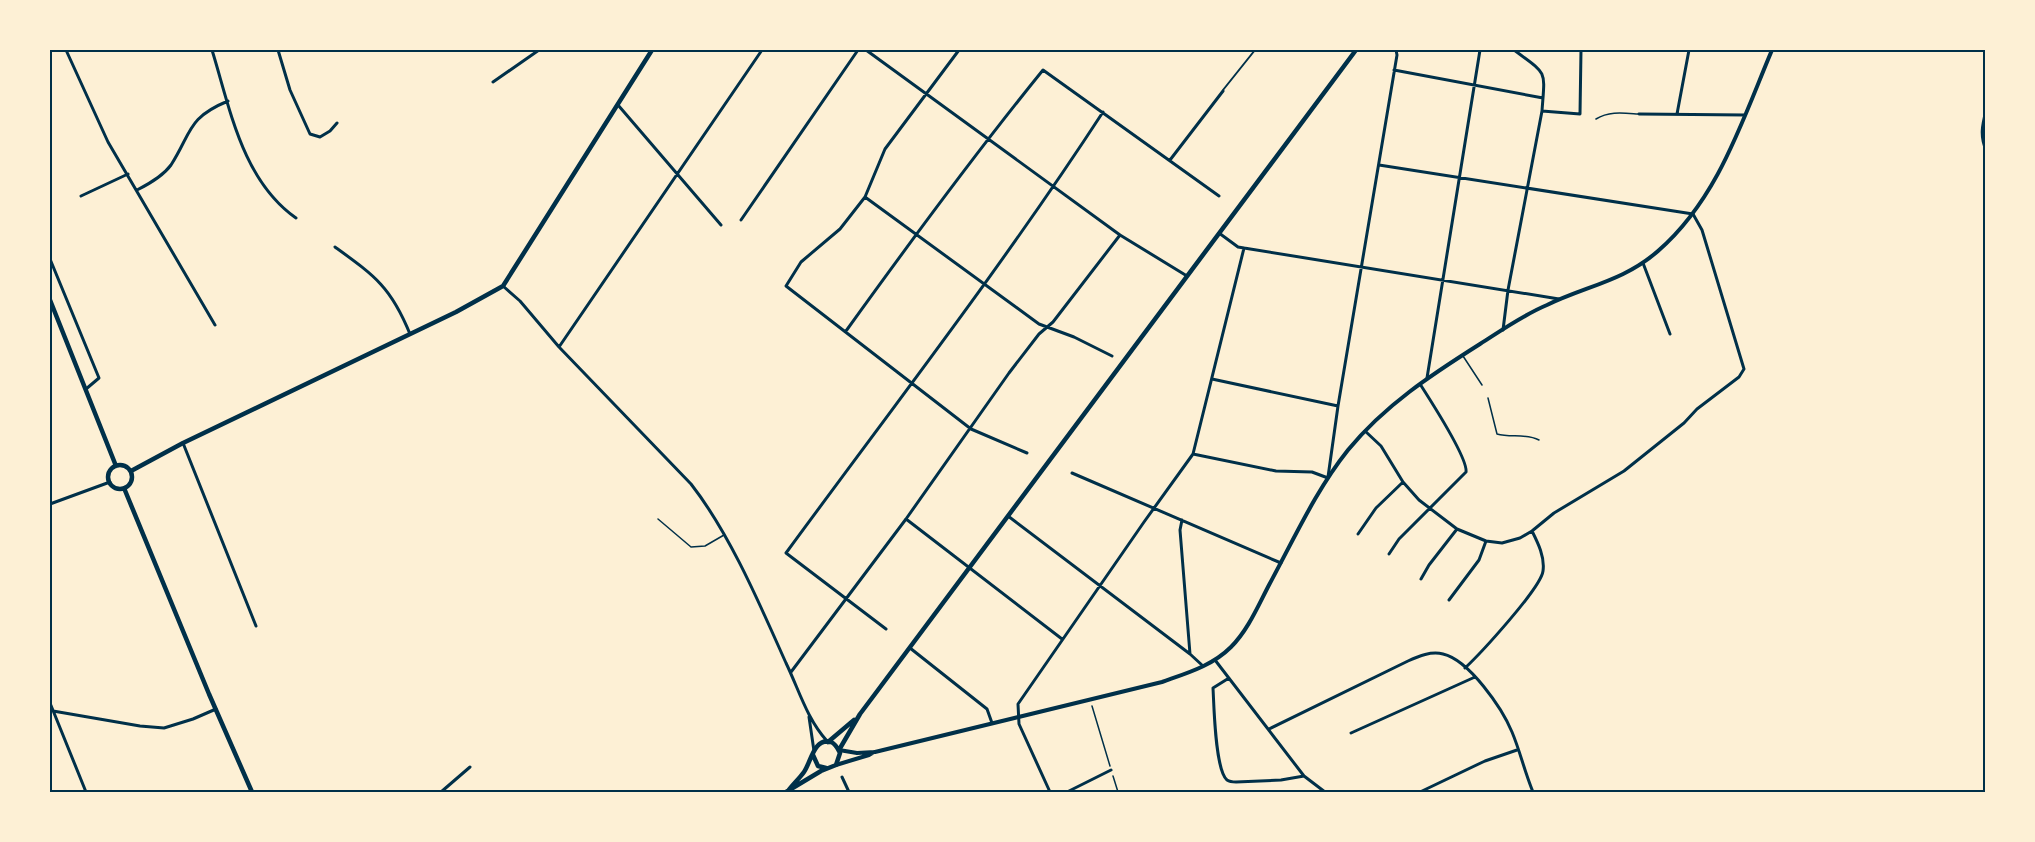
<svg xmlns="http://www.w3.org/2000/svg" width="2035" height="842" viewBox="0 0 2035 842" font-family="'IBM Plex Sans',sans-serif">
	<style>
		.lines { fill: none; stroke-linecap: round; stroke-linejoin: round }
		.path { stroke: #003049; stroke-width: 1.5 }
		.service { stroke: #003049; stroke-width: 1.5 }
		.pedestrian { stroke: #003049; stroke-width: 2 }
		.minor { stroke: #003049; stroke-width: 3 }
		.tertiary { stroke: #003049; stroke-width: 4 }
		.secondary { stroke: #003049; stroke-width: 4.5 }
		.neatline { fill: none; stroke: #003049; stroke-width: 2 }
	</style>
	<rect width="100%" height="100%" fill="#fdf0d5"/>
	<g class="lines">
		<!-- path -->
		<path class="path" d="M1092 706 1110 766
			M1113 776 1118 792"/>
		<!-- service -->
		<path class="service" d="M1596 119C1609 111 1623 113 1638 114
			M1463 356 1482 385
			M1488 398 1497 434C1510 438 1526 433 1539 440
			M658 519 691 547 705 546 724 535"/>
		<!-- pedestrian -->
		<path class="pedestrian" d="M1223 90 1255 50"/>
		<!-- minor -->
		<path class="minor" d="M66 50 108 142 215 325
			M212 50C230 108 242 180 296 218
			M278 50 290 90 310 134 320 137 330 131 337 123
			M866 50 1120 235 1187 276
			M959 50 885 149 865 197 840 229 801 262 786 286 971 429 1027 453
			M1394 70 1543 98
			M493 82 539 50
			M618 105 721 225
			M1542 111 1580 114 1581 50
			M1986 111C1982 126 1980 136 1986 150
			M1639 114 1745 115
			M1677 114 1689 50
			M1170 160 1223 91
			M137 190C149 184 163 176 171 165 192 132 187 118 228 101
			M81 196 128 174
			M865 197 1039 324 1074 337 1112 356
			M741 220 858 50
			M1219 233 1238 247 1244 248 1559 299
			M335 247C375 276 391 287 410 334
			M50 259 99 378 86 389
			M1643 263 1670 334
			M503 286 520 301 559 347 691 484C730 534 760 605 786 663 799 690 807 719 827 741
			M1503 330 1508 290 1542 111C1545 69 1548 75 1514 50
			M846 331C910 242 974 155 1043 70L1219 196
			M559 347 762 50
			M1427 378 1480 50
			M1212 379 1338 406
			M1365 431 1381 446 1403 482 1419 500 1457 529 1486 541 1502 543 1520 538 1532 531 1554 513 1624 471 1684 423 1697 409 1739 377 1744 369 1702 230 1693 214 1379 165
			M183 443 256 626
			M1193 454 1276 471 1312 472 1328 478
			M1072 473 1281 563
			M1328 477 1338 406 1397 55 1396 50
			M50 504 110 482
			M1008 516 1190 654 1203 666
			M906 519 1062 639
			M1182 520 1180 530 1190 654
			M1358 534 1376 508 1403 482
			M1389 554 1399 539 1466 472C1468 459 1429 398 1420 384
			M1421 579 1429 565 1457 529
			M1449 600 1479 560 1486 541
			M886 629 786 553C893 407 1004 264 1103 112
			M910 648 987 709 992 723
			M1215 660 1304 776 1325 792
			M1465 668C1480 654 1541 588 1543 571 1545 557 1538 543 1532 531
			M791 672 906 519 1009 373 1039 334 1053 322 1120 235
			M1229 678 1213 688C1214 705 1215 770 1227 780 1230 782 1232 782 1236 782L1281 780 1304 776
			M50 703 86 792
			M53 711 140 726 164 728 193 719 216 709
			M809 717 814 751
			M1269 729 1408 661C1419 656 1431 651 1443 654 1469 660 1502 708 1512 732 1520 751 1525 773 1533 792
			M1351 733 1475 677
			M842 777 849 792
			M441 792 470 767
			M1050 792 1019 724 1018 704 1144 522 1193 454 1244 248
			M1067 792 1111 770
			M1420 792 1485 761 1517 750"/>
		<!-- tertiary -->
		<path class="tertiary" d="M839 750 857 753 875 752 1162 682C1187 673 1212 666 1231 647 1248 630 1258 606 1269 585 1294 539 1316 490 1348 450 1385 405 1431 375 1480 344 1502 330 1523 315 1547 305 1586 286 1624 281 1658 251 1718 199 1742 121 1772 50
			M836 765 869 755 874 752"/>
		<!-- secondary -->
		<path class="secondary" d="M50 300 116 466
			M108 477a12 12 0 1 1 24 0a12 12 0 1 1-24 0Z
			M131 471 183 443 456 312 503 286 652 50
			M124 488 209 694 252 792
			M828 742 854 720
			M839 750 860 714 878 690 1356 50
			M813 755 818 766 826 768
			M786 792 821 771 836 765 840 753C838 749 836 744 831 742 814 737 811 762 804 772 799 779 793 784 788 791"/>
	</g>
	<!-- border -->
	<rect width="2035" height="842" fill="none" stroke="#fdf0d5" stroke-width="102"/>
	<rect x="51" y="51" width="1933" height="740" class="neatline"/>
</svg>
